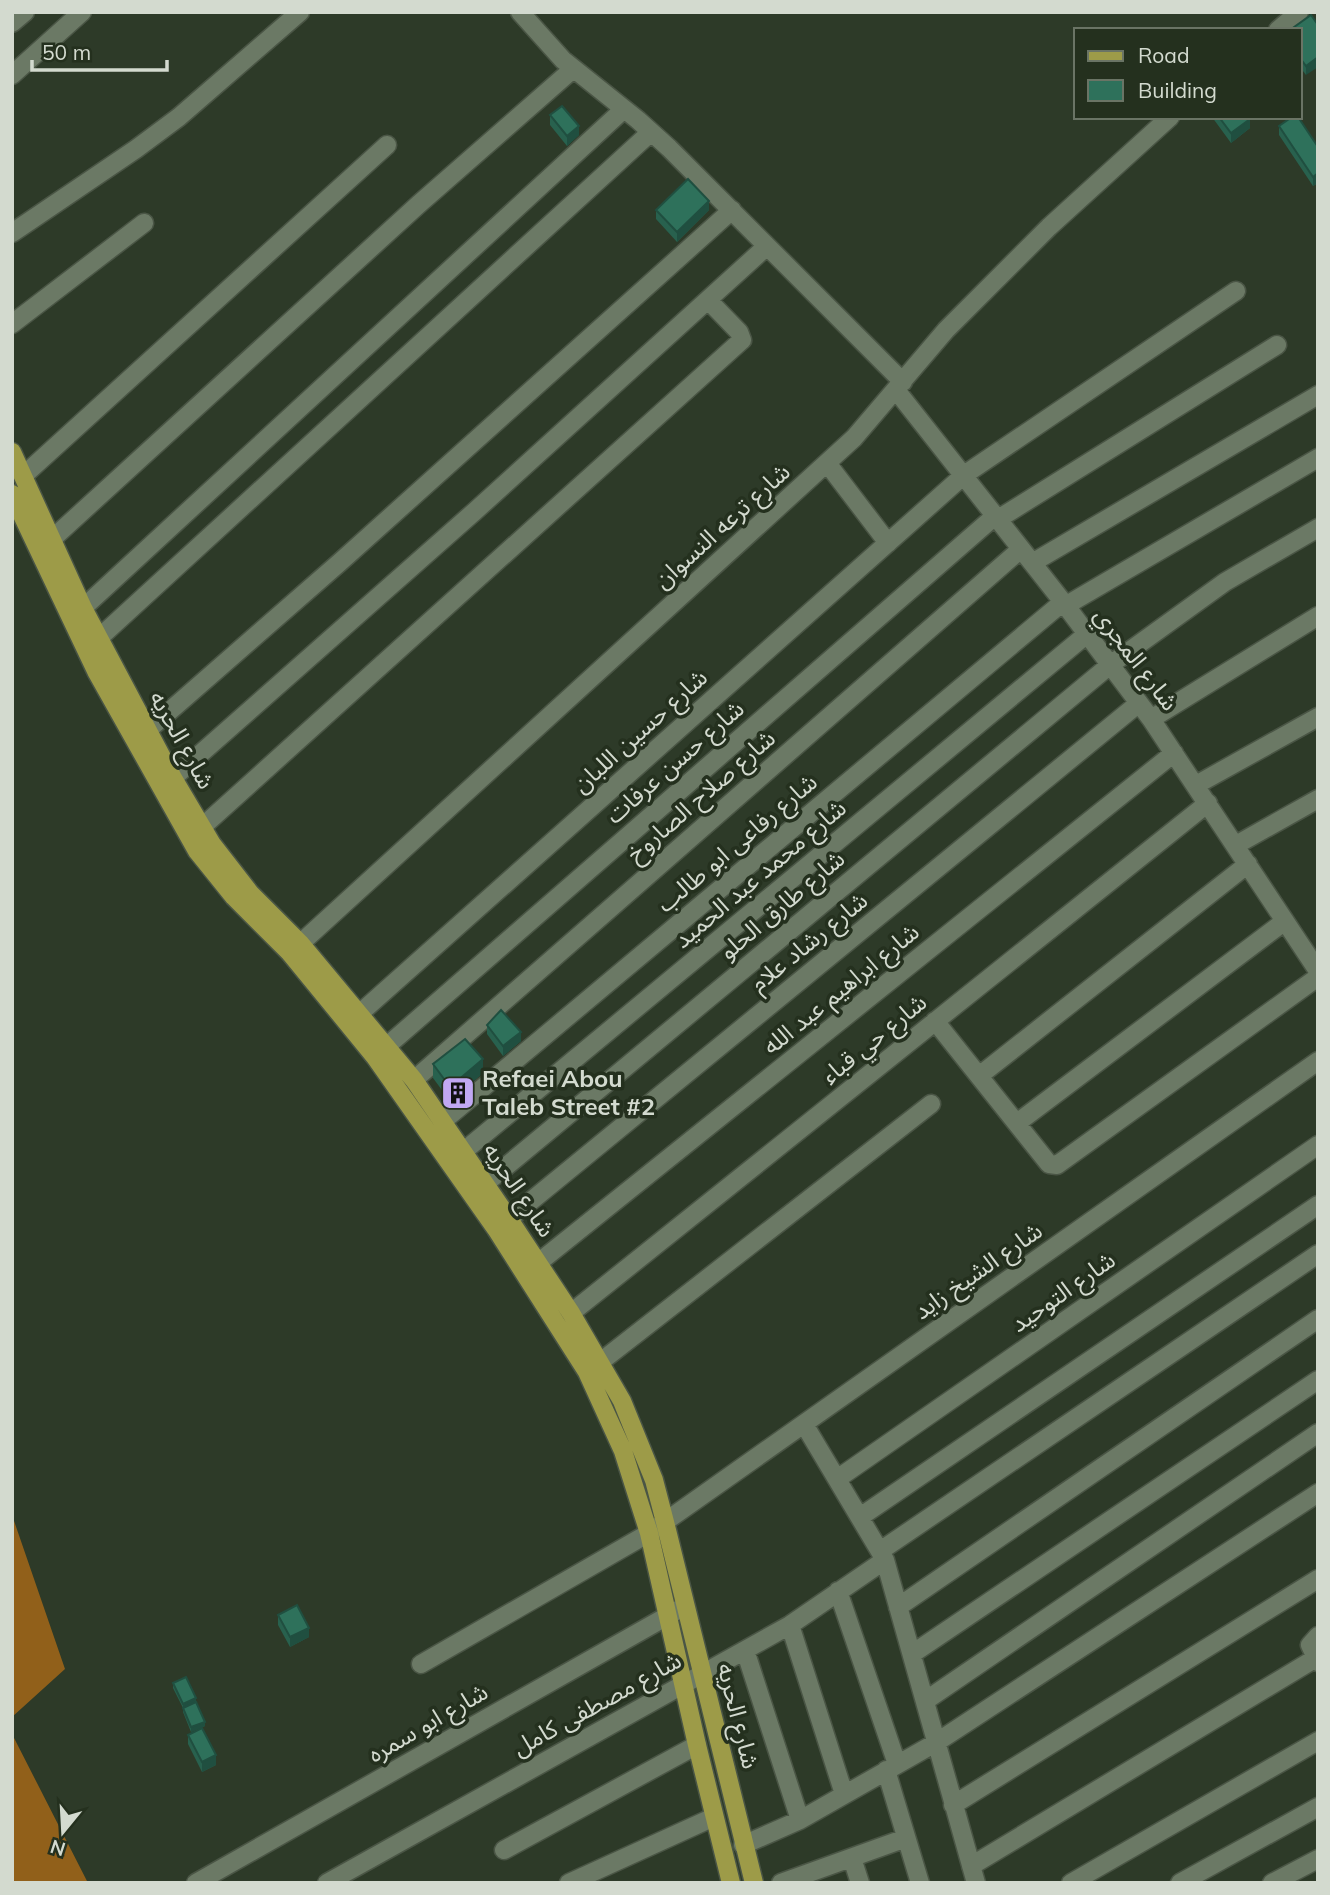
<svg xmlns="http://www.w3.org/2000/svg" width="1330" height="1895" viewBox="0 0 1330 1895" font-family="Mulish,'Noto Sans Arabic',sans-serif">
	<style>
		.forest { fill: #91601a }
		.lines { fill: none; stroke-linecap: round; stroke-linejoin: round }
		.minor-casing { stroke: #4a5545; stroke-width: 21 }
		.major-casing { stroke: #4a5545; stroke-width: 21 }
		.minor { stroke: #6b7965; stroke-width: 18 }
		.major { stroke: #9d9b48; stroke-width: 18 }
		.wall { fill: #28614e }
		.shaded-wall { fill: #204f40 }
		.building { fill: #2e715b; stroke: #204f40; stroke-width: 2 }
		.labels { text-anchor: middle; stroke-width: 7; stroke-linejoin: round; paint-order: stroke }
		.street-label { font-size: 24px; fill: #d3dacf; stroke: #24301e }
		.poi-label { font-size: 24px; font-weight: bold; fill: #d3dacf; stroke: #24301e; text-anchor: start }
	</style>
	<rect width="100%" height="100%" fill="#2d3a28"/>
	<!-- forest -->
	<path class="forest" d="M12 1515 65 1669 12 1717Z
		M12 1734 88 1883H12Z"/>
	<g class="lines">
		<!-- minor casing -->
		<g class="minor-casing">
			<path id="minor" d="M520 12 563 60 638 120 669 148 903 382
				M12 23 25 12
				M1278 30 1299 12
				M12 75 82 12
				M12 233 136 149 179 117 300 12
				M12 324 144 223
				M896 390 1063 602 1151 719 1318 971
				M827 463 888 543
				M23 476 387 145
				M998 519 1277 345
				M51 540 419 204 573 69
				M1032 563 1318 395
				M1065 606 1318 458
				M83 608 624 109
				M99 638 651 132
				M1151 719 1318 616
				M148 730 339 563 732 210
				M173 778 474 512 767 246
				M1196 785 1318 717
				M202 827 742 340 739 332 708 300
				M1236 845 1318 799
				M290 953 854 438 946 330 1049 227 1170 117
				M935 1021 1049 1164 1057 1165 1318 977
				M349 1023 964 475 1236 291
				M387 1046 995 516
				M979 1076 1248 864
				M414 1080 1021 549
				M443 1121 1063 602
				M1017 1123 1285 921
				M464 1151 1087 634
				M486 1183 1110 665 1225 582 1318 528
				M509 1219 1139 703
				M538 1263 1174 753
				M571 1313 1208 803
				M590 1370 931 1104
				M804 1424 885 1560 976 1883
				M837 1479 1318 1145
				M860 1517 1318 1205
				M880 1551 1318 1254
				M838 1591 897 1764
				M898 1607 1318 1319
				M790 1625 844 1794
				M1318 1636 1310 1645 1318 1662
				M745 1650 800 1820
				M912 1654 1318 1380
				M421 1664 649 1533 1318 1061
				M925 1701 1318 1433
				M886 1770 920 1883
				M953 1805 1318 1579
				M743 1845 800 1820 937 1742 1318 1493
				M504 1850 697 1745
				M852 1858 860 1883
				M971 1866 1316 1658
				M196 1883 685 1606
				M327 1883 790 1625 885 1560
				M569 1883 714 1817
				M781 1883 906 1838
				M1071 1883 1318 1741
				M1180 1883 1318 1807
				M1272 1883 1318 1859"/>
		</g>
		<!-- major casing -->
		<g class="major-casing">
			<path id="major" d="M12 452 83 608 173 778 212 844 250 893 300 943 414 1080 509 1219 571 1313 622 1401 654 1480 665 1522 754 1883
				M12 494 96 671 197 851 234 897 290 953 375 1057 496 1229 587 1372 623 1451 649 1533 697 1745 731 1883"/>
		</g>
		<!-- minor -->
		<use href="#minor" class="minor"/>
		<!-- major -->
		<use href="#major" class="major"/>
	</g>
	<!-- wall -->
	<path class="wall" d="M1311 15 1306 75 1300 67V30Z
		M550 115 579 135 567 146 550 125Z
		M1212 117H1249L1250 128 1231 143Z
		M1279 126 1318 147V183L1313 186 1279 135Z
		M656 210H709L677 242 656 219Z
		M487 1025 521 1041 503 1056 487 1034Z
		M433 1064 483 1073 450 1101 433 1078Z
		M278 1615 309 1637 290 1647 278 1625Z
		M173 1683 196 1702 205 1726 191 1732 183 1712V1708L173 1688Z
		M188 1735 216 1765 202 1772 188 1744Z"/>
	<!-- shaded-wall -->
	<path class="shaded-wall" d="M1318 57V67L1306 75V66Z
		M1250 119V128L1231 143V133Z
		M579 126V135L567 146V136Z
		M1318 173V183L1313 186V177Z
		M709 201V210L677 242V232Z
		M521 1032V1041L503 1056V1046Z
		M483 1059V1073L450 1101V1087Z
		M309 1628V1637L290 1647V1637Z
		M196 1698V1703L183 1709V1704Z
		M205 1722V1726L191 1732V1727Z
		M216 1755V1765L202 1772V1762Z"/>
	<!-- building -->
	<path class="building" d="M1311 15 1318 25V57L1306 66 1300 58V30H1290Z
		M562 106 579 126 567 136 550 115Z
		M1219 117H1249L1250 119 1231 133Z
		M1292 117H1298L1318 147V173L1313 177 1279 126Z
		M688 179 709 201 677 232 656 210Z
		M501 1010 521 1032 503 1046 487 1025Z
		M465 1039 483 1059 450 1087 433 1064Z
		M297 1605 309 1628 290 1637 278 1615Z
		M186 1677 196 1698 183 1704 173 1683Z
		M196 1702 205 1722 191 1727 183 1708Z
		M202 1728 216 1755 202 1762 188 1735Z"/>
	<!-- icons -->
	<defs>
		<g id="building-square" transform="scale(1.75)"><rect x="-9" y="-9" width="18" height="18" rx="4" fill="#c1a8f3" stroke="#24301e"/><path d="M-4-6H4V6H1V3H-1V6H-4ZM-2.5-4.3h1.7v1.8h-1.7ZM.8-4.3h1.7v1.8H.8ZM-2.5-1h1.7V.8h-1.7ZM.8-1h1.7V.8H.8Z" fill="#111"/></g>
	</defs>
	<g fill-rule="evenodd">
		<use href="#building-square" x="458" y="1093"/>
	</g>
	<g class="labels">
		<!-- street labels -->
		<g class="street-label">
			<text transform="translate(722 526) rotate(-42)" y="8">شارع ترعه النسوان</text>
			<text transform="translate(1136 659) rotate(53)" y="8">شارع المجري</text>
			<text transform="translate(640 731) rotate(-42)" y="8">شارع حسين اللبان</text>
			<text transform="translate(182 740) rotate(61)" y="8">شارع الحريه</text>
			<text transform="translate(675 762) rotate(-41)" y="8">شارع حسن عرفات</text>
			<text transform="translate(701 796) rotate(-41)" y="8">شارع صلاح الصاروخ</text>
			<text transform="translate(737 843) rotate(-40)" y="8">شارع رفاعى ابو طالب</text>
			<text transform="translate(760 874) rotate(-40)" y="8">شارع محمد عبد الحميد</text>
			<text transform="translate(782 905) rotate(-40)" y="8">شارع طارق الحلو</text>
			<text transform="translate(809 942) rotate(-39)" y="8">شارع رشاد علام</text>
			<text transform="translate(841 989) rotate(-39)" y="8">شارع ابراهيم عبد الله</text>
			<text transform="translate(874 1039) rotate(-39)" y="8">شارع حي قباء</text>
			<text transform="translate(519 1190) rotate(56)" y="8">شارع الحريه</text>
			<text transform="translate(978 1271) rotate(-35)" y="8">شارع الشيخ زايد</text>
			<text transform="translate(1063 1292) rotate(-35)" y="8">شارع التوحيد</text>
			<text transform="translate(597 1704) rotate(-29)" y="8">شارع مصطفى كامل</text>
			<text transform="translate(738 1716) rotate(76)" y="8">شارع الحريه</text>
			<text transform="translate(428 1723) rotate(-30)" y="8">شارع ابو سمره</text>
		</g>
		<!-- poi labels -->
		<g class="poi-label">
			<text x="482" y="1087">Refaei Abou<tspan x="482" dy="28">Taleb Street #2</tspan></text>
		</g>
	</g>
	<!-- border -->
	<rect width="1330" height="1895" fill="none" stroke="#d3dacf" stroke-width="28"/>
	<!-- legend -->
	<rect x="1074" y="28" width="228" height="91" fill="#24301e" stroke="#6a7465" stroke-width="2"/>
	<rect x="1088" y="51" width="35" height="10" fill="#9d9b48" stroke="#6a7465" stroke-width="2"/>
	<text x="1138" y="63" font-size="21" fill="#d3dacf">Road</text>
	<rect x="1088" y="80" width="35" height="21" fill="#2e715b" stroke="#6a7465" stroke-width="2"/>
	<text x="1138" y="98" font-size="21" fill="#d3dacf">Building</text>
	<!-- north arrow -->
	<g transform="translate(63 1832) rotate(198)" stroke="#24301e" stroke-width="5" paint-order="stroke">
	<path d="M0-5L12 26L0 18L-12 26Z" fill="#d3dacf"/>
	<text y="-10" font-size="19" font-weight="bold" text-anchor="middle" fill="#d3dacf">N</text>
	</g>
	<!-- scale -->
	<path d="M32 60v10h135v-10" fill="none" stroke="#d3dacf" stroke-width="3.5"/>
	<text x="42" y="60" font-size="21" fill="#d3dacf" stroke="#24301e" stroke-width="5" paint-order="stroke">50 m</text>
</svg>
